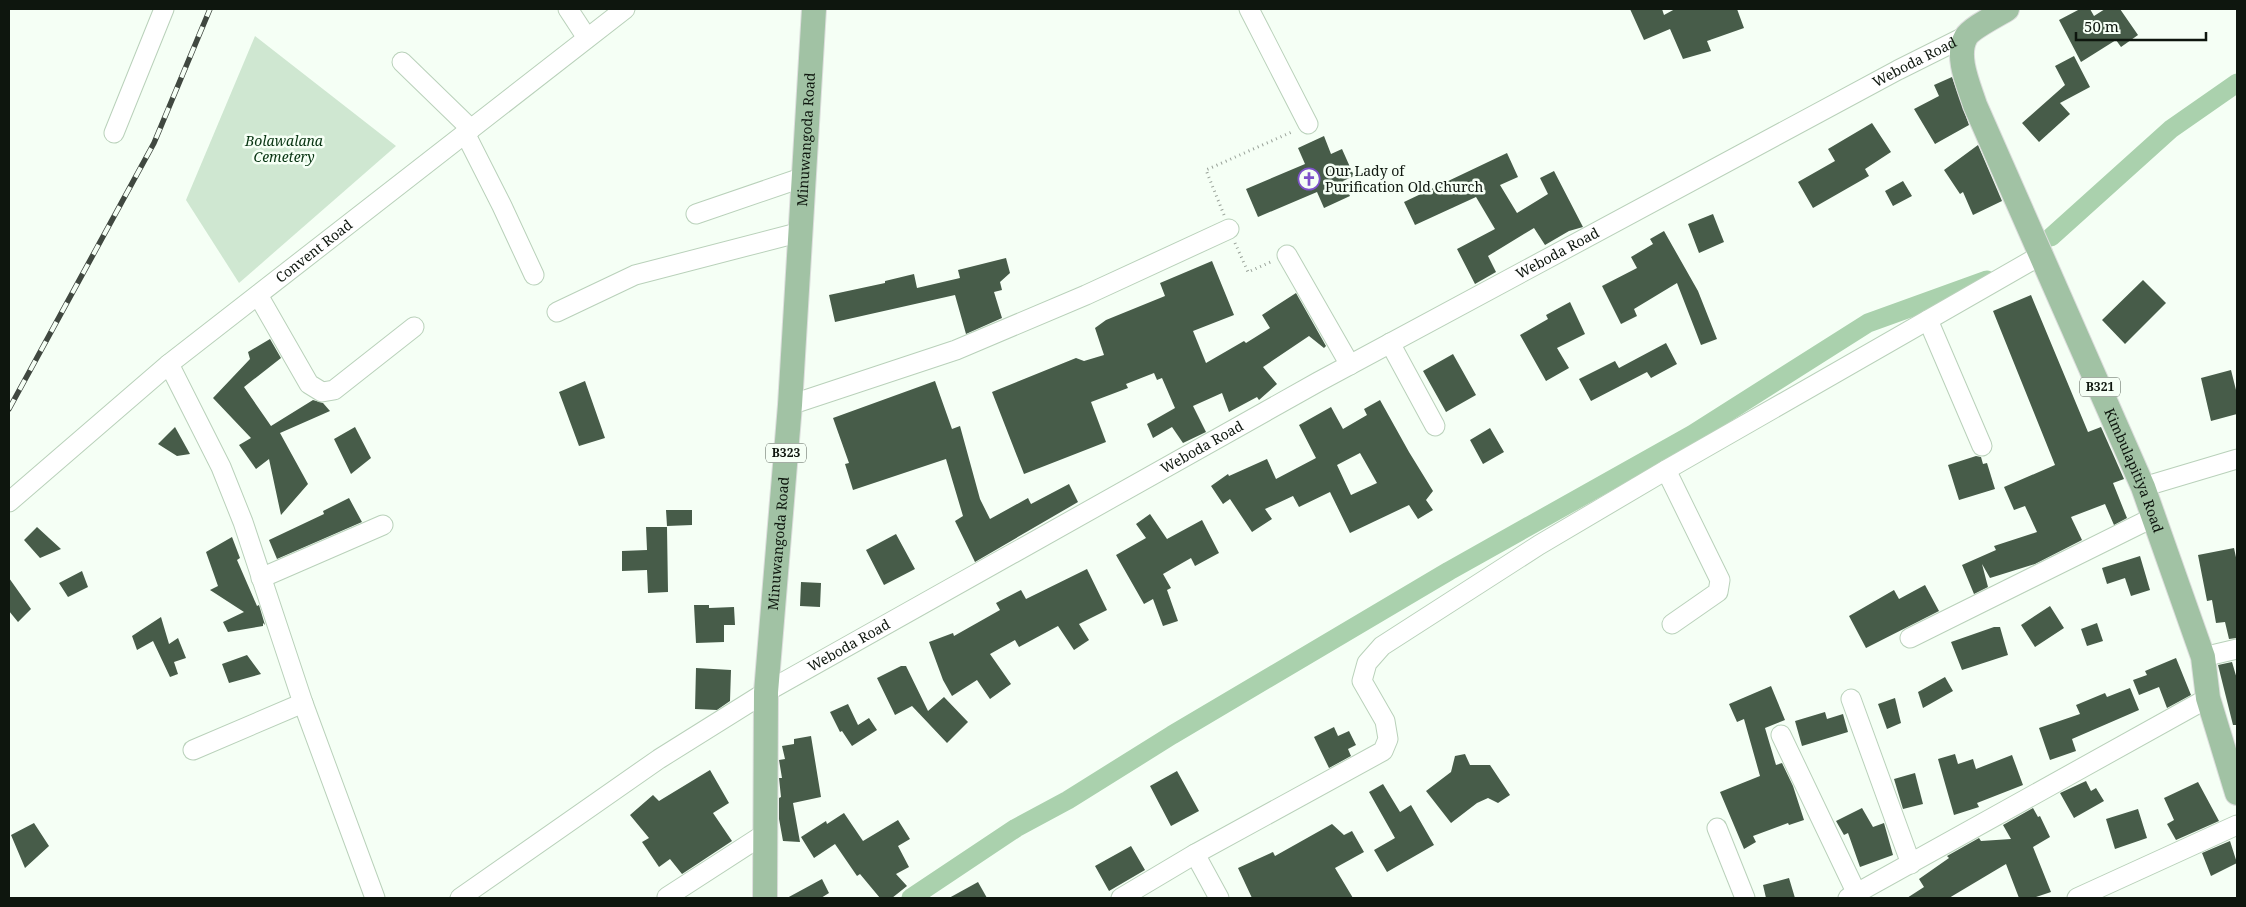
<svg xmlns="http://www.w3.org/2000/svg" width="2246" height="907" viewBox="0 0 2246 907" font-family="'Noto Serif',serif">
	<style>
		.green { fill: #cfe7d1 }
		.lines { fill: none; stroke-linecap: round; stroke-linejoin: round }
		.canal { stroke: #aad1ad; stroke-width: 19 }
		.building { fill: #475c49; fill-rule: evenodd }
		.minor-casing { stroke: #b9d1ba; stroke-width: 21 }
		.major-casing { stroke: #dddedd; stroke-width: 26 }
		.path { stroke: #98a198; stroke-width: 3; stroke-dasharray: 1 4; stroke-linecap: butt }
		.minor { stroke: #fff; stroke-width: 19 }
		.major { stroke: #a1c2a4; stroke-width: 24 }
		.rail-casing { stroke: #404840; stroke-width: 5.5 }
		.rail { stroke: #f5fff5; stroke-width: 4; stroke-dasharray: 11; stroke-linecap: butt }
		.labels { text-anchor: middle; stroke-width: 5; stroke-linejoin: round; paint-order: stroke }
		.shield { fill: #f5fff5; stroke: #535c53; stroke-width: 1 }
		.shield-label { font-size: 12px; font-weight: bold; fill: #0e160e }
		.street-label { font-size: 14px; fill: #0e160e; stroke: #f5fff5 }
		.park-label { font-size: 14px; font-style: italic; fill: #073311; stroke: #f5fff5 }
		.poi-label { font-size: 14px; fill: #0e160e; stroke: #f5fff5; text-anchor: start }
	</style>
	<rect width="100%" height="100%" fill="#f5fff5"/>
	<!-- green -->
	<path class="green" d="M255 36 396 146 239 283 186 200Z"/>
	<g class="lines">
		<!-- canal -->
		<path class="canal" d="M2051 237 2171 129 2237 83
			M911 898 1016 828 1068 800 1172 735 1449 571 1693 434 1868 323 1987 280"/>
	</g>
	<!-- building -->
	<path class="building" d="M1630 9H1662L1664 15 1675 9H1737L1744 28 1707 41 1711 51 1683 59 1670 29 1644 40Z
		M2080 9H2090L2094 16 2105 9H2120L2138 35 2121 47 2116 40 2081 62 2059 20Z
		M2074 56 2090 87 2060 103 2070 114 2039 142 2022 123 2065 85 2055 66Z
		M1952 77 1969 125 1935 144 1914 109 1939 96 1934 85Z
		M1872 123 1891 152 1865 169 1869 176 1813 208 1798 182 1835 161 1828 149Z
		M1324 136 1331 154 1342 149 1354 176 1343 181 1350 196 1324 208 1317 192 1258 217 1246 189 1305 164 1298 148Z
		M1978 145 2002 201 1973 215 1963 192 1960 194 1944 170Z
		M1507 153 1518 177 1500 185 1517 213 1548 194 1540 178 1554 171 1583 227 1569 231 1545 245 1534 228 1488 256 1496 272 1475 284 1457 249 1495 229 1476 197 1415 225 1404 202Z
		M1903 181 1912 196 1893 206 1885 191Z
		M1713 214 1724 242 1699 253 1688 224Z
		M1664 231 1698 291 1717 339 1701 345 1677 283 1634 309 1637 316 1621 324 1602 286 1637 268 1631 257 1653 244 1650 239Z
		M1006 258 1010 273 1000 282 1002 290 994 292 1002 318 966 334 955 295 835 322 829 295 885 283V281L914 274 917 288 960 278 958 270Z
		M1212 261 1234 315 1193 331 1206 363 1244 341 1246 343 1270 328 1262 315 1296 293 1326 346 1324 348 1309 336 1263 367 1277 384 1259 400 1257 397 1229 412 1222 393 1193 406 1206 432 1183 443 1172 427 1153 438 1147 424 1175 408 1162 378 1157 380 1154 373 1126 384 1128 388 1091 402 1106 442 1024 474 992 392 1076 358 1084 361 1104 355 1095 328 1106 320 1165 296 1160 283Z
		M2143 280 2166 303 2125 344 2102 320Z
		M2031 295 2088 432 2101 427 2124 479 2113 483 2127 518 2114 525 2105 504 2071 517 2082 540 2035 564 1990 578 1982 564 1988 587 1974 594 1962 565 1996 550 1994 546 2037 532 2025 506 2014 510 2004 487 2055 465 1993 311Z
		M1570 302 1585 334 1557 348 1569 368 1546 381 1520 335 1548 319 1546 315Z
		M270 339 281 358 244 387 271 426 313 400 323 403 330 411 280 433 308 484 281 515 269 459 256 469 239 445 251 438 213 398 250 359 248 352Z
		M1666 343 1677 364 1651 378 1647 372 1591 401 1579 379 1615 361 1619 368Z
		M1453 354 1476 395 1446 412 1423 371Z
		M2231 370 2237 394V414L2211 421 2201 378Z
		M585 381 605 438 579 446 559 392Z
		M935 381 952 429 960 426 980 499 990 519 1028 498 1031 504 1069 484 1078 502 975 562 955 521 963 516 946 459 853 490 845 464 849 463 833 418Z
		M1380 400 1409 452 1433 491 1426 500 1433 510 1418 519 1409 505 1350 533 1330 492 1299 507 1293 496 1265 509 1272 519 1252 532 1230 499 1223 504 1211 486 1228 474 1229 476 1267 459 1276 479 1316 458 1299 425 1331 407 1343 429 1367 415 1364 409ZM1360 453 1377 483 1351 495 1337 465Z
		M175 427 190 454 177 456 158 444Z
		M355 427 371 458 351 474 334 439Z
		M1490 428 1504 452 1483 464 1470 440Z
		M1976 456 1981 457 1983 464 1987 463 1995 489 1959 500 1948 465Z
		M349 498 362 522 277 559 269 540 324 514 323 511Z
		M666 510H692V525L667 526Z
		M1150 514 1167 539 1202 520 1219 553 1195 566 1191 558 1163 574 1171 588 1167 590 1178 621 1163 626 1153 599 1144 604 1116 555 1146 538 1136 524Z
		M37 527 61 549 40 558 24 540Z
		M646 527H667L668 592 648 593 647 570 622 571V551L647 550Z
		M896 534 915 569 884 585 866 550Z
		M232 537 240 558 237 560 257 606 259 605 265 625 263 623V626L228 632 223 622 244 612 210 590 218 586 206 552Z
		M2234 548 2237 562V638L2229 639 2225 622 2216 623 2212 600 2207 601 2198 555Z
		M2140 556 2150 590 2131 596 2125 578 2107 584 2102 568Z
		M1087 569 1107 610 1079 624 1089 640 1074 650 1058 626 1019 647 1015 640 990 654 1011 684 990 699 977 680 952 696 943 680 929 642 953 633 954 636 1000 610 996 603 1021 590 1026 599Z
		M82 571 88 587 68 597 59 583Z
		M9 578 31 609 18 622 9 611Z
		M801 582 821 583 820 607 800 606Z
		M1925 585 1939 611 1866 648 1849 616 1894 590 1899 599Z
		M694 605H709V608L734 607 735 625H724V642L696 643Z
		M2050 606 2064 628 2035 647 2021 625Z
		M161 617 169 644 178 638 186 658 174 662 178 674 170 677 153 641 137 650 132 636Z
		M2097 623 2103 641 2087 646 2081 629Z
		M1994 627H2000L2008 655 1962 670 1951 642Z
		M247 655 261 674 229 683 222 664Z
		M2176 658 2191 695 2167 708 2159 687 2139 695 2133 680 2147 675 2145 671Z
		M2232 662 2237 679V725H2233L2218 665Z
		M901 666H906L928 711 944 697 968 722 947 743 912 706 895 715 877 678Z
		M696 668 731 670 730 701 717 710 695 709Z
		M1945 677 1953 691 1923 708 1918 692Z
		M1771 686 1785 720 1765 728 1776 765 1782 763 1793 786 1804 820 1789 825 1788 823 1753 836 1756 842 1744 849 1720 792 1760 776 1744 719 1737 722 1729 704Z
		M2130 688 2139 710 2072 739 2076 751 2050 760 2039 728 2080 714 2076 705 2105 693 2107 697Z
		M1895 698 1901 723 1887 729 1878 704Z
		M848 704 858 725 869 718 877 730 852 746 842 731 840 732 830 712Z
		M1825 712 1827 719 1843 714 1848 732 1802 746 1795 721Z
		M1334 727 1338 736 1349 731 1356 745 1348 749 1351 756 1329 768 1314 737Z
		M811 736 821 797 793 803 800 842 783 841 779 819V798L781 797 779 778H782L779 760 785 759 782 746 794 744V739Z
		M1465 754 1470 765H1490L1510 795 1498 803 1488 798 1477 803 1451 823 1426 791 1451 772 1455 756Z
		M1955 754 1958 764 1973 759 1976 769 2012 755 2023 785 1977 803 1979 807 1954 815 1938 759Z
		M710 770 729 803 713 813 732 841 682 874 670 859 659 867 642 842 649 838 630 815 653 795 659 801Z
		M1177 771 1199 811 1171 826 1150 786Z
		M1915 773 1923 804 1903 809 1894 779Z
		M2086 781 2091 791 2096 788 2104 801 2074 818 2060 793Z
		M2198 782 2219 821 2176 840 2167 824 2174 820 2164 798Z
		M1383 784 1400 812 1411 805 1434 845 1387 872 1374 850 1395 838 1369 792Z
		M1862 808 1873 827 1884 823 1893 855 1860 867 1848 833 1844 835 1836 821Z
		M2033 808 2038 817 2040 816 2050 837 2033 847 2051 892 2033 898H2019L2006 864 1949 898H1907L1924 887 1919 879 1949 858 1947 856 1979 838 1981 841 2011 839 2003 825Z
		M2138 809 2147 838 2115 849 2106 819Z
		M844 813 863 841 898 820 910 839 898 846 909 867 896 874 907 886 892 898H880L860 874 857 876 835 844 814 858 801 837 826 821 827 824Z
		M34 823 49 846 25 868 11 835Z
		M1332 824 1344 835 1352 831 1364 852 1335 868 1353 898H1252L1238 868 1273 852 1275 856Z
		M2230 841 2237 863 2211 876 2202 853Z
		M1131 846 1145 870 1109 891 1095 866Z
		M1789 878 1795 898H1766L1763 885Z
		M822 879 829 893 821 898H787Z
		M978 882 987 898H949Z"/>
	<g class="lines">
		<!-- minor casing -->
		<g class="minor-casing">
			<g id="minor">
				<path d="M568 9 587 38"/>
				<path d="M1249 9 1308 124"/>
				<path d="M402 62 471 129"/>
				<path d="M114 133 164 9"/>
				<path d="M465 133 502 206 534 275"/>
				<path d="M696 214 804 177"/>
				<path d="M1287 255 1350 365"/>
				<path d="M258 295 309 384 322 392 334 390 414 327"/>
				<path d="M557 312 635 275 801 232"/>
				<path d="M1928 320 1982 446"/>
				<path d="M1390 343 1435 426"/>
				<path d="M169 364 221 467 243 522 303 703 375 898"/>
				<path d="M790 405 956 350 1086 295 1229 229"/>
				<path d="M1666 470 1720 580 1718 592 1672 624"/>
				<path d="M2143 487 2237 459"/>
				<path id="s1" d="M9 502 169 364 625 9"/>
				<path d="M261 578 383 525"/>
				<path d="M1910 638 2154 517"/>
				<path d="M2203 657 2237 649"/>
				<path d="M1851 699 1911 864"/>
				<path d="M1781 735 1857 894"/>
				<path d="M193 750 303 703"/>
				<path d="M1717 828 1745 898"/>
				<path d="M1195 854 1219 898"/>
				<path d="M667 897 766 833"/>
				<path id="s2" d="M460 898 659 759 766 692 1318 382 1898 70 1966 36"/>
				<path d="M1121 898 1195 854 1383 751 1388 739 1385 721 1362 681 1367 663 1382 646 1539 545 1666 470 2043 254"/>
				<path d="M1848 898 2208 698"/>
				<path d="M2077 898 2237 825"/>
			</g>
		</g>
		<!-- major casing -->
		<g class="major-casing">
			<g id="major">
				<path id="s3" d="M2007 9C1998 15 1971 28 1966 37 1955 56 1969 86 1975 105L2143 487 2203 657 2208 698 2237 793"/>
				<path id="s4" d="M765 898 766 692 790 405 814 9"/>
			</g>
		</g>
		<!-- path -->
		<path class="path" d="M1224 215 1206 170 1294 131
			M1235 243 1248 272 1273 261"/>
		<!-- minor -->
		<use href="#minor" class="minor"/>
		<!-- major -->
		<use href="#major" class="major"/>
		<!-- rail casing -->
		<g class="rail-casing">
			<path id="rail" d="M9 409 154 143 210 9"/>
		</g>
		<!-- rail -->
		<use href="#rail" class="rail"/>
	</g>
	<!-- icons -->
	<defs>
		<g id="church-ring" transform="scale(1.125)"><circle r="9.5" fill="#f5fff5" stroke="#7e52ca" stroke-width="1.5"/><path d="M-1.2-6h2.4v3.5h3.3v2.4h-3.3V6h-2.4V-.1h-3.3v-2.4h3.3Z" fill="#7e52ca"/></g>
	</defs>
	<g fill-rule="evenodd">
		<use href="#church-ring" x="1309" y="179"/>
	</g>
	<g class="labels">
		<!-- shield labels -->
		<g class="shield">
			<rect x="2080" y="377.5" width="40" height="19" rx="4"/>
			<rect x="766" y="443.5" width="40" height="19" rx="4"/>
		</g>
		<g class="shield-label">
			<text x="2100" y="391">B321</text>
			<text x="786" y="457">B323</text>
		</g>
		<!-- street labels -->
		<g class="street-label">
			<text dy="5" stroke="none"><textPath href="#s2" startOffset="1679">Weboda Road</textPath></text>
			<text dy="5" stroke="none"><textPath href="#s4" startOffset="760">Minuwangoda Road</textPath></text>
			<text dy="5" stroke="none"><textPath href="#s1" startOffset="395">Convent Road</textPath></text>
			<text dy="5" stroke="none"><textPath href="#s2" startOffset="1274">Weboda Road</textPath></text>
			<text dy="5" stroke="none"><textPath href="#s2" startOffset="869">Weboda Road</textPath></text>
			<text dy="5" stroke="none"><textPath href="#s3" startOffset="519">Kimbulapitiya Road</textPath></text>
			<text dy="5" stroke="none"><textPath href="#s4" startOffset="355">Minuwangoda Road</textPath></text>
			<text dy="5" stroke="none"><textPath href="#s2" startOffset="464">Weboda Road</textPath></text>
		</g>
		<!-- park labels -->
		<g class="park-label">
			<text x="284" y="146">Bolawalana<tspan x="284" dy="16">Cemetery</tspan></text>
		</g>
		<!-- poi labels -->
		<g class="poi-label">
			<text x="1325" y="176">Our Lady of<tspan x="1325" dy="16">Purification Old Church</tspan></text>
		</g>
	</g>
	<!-- border -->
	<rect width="2246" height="907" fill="none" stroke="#0e160e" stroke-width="20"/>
	<!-- scale -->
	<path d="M2076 32v8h130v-8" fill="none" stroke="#0e160e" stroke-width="2.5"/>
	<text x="2084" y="32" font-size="15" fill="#0e160e" stroke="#f5fff5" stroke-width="4" paint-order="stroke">50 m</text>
</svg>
